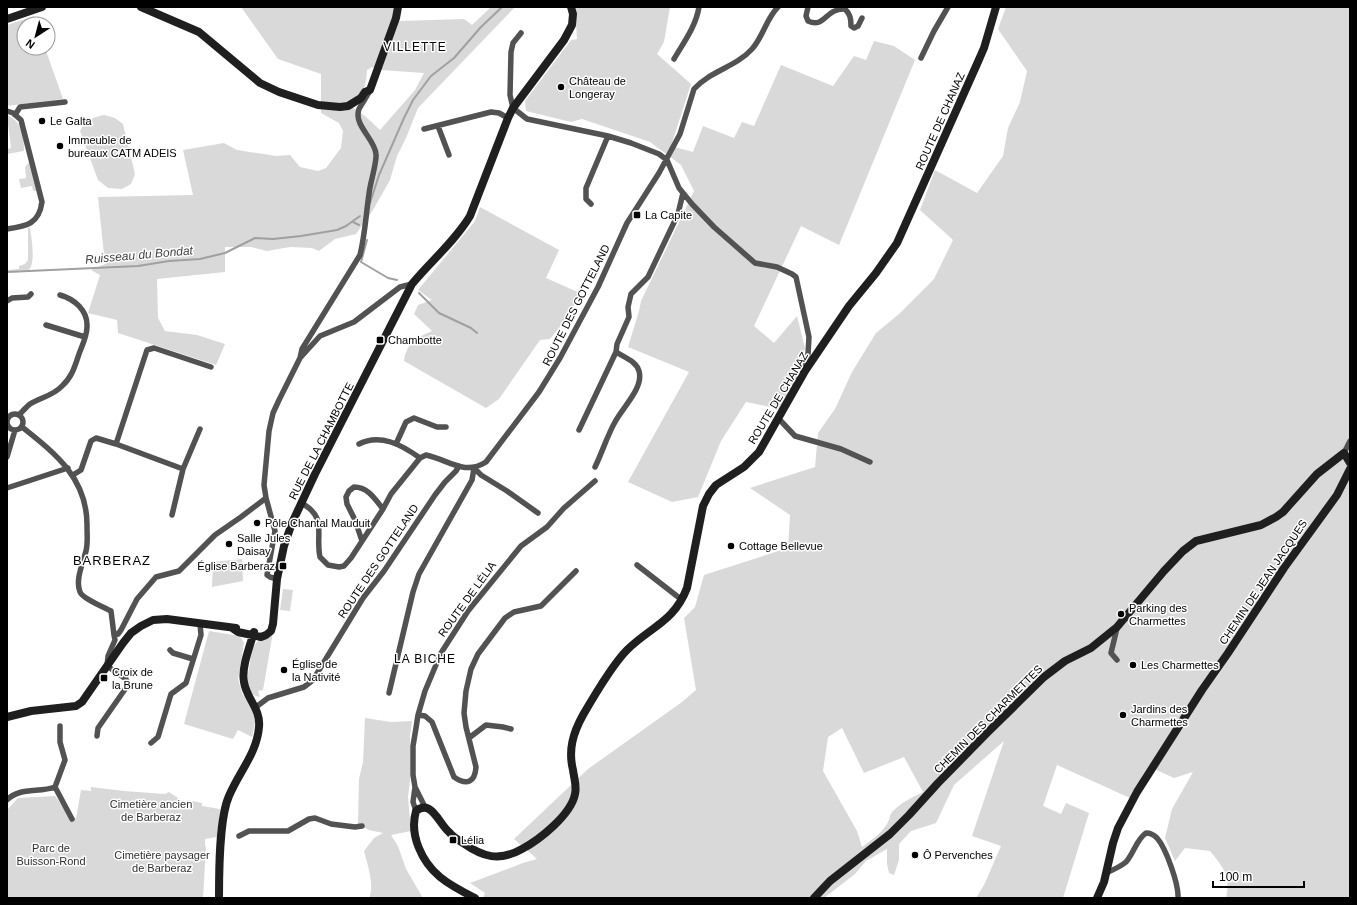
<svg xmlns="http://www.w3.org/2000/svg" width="1357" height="905" viewBox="0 0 1357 905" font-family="Helvetica,sans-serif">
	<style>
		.green { fill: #d9d9d9; fill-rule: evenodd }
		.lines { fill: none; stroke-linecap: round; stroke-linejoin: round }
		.stream { stroke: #a0a0a0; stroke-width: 2 }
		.street { stroke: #525252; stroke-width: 5.5 }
		.secondary { stroke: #1f1f1f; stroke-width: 8 }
		.poi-dot { fill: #000; stroke: #fff; stroke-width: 1.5 }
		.labels { text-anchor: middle; stroke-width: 3; stroke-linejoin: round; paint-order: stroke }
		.poi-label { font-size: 11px; fill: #000; stroke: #fff; text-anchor: start }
		.street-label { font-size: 11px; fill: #000; stroke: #fff }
		.park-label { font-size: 11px; fill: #303030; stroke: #fff }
		.neighbourhood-label { font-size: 12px; letter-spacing: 1px; fill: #000; stroke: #fff }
		.water-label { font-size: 12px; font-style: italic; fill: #414141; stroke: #fff }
		.quarter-label { font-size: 13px; letter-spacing: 1px; fill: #000; stroke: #fff }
	</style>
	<rect width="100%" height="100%" fill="#fff"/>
	<!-- green -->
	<path class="green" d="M241 7H399V21L464 19 472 25 491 7H515L418 108 406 138 397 156 390 180 373 210 356 234 335 239 319 251 312 248 290 247 267 251 251 247H225V272L157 279 158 318 165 331 197 335 225 344 216 365 118 333 117 320 88 313 100 275 91 270 105 264 98 197 193 195 183 150 224 143 237 150 276 156 290 155 300 167 318 171 326 168 341 148 343 131 339 123 321 113V74L278 59ZM372 67 381 70 424 73 415 90 380 130C369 120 361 110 346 105 362 94 366 90 367 70Z
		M575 7H670L664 42 657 54 691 84 671 146 693 152 703 126 734 138 742 122 754 126 781 65 833 86 854 56 866 60 874 41 894 46 915 60 839 245 801 226 754 326 774 343 797 316 805 348 794 387 780 409 746 402 721 441 698 497 672 502 628 482 689 372 628 347 639 311 641 301 694 191 681 165 650 142 582 119 571 122 526 111 525 101 571 40 577 39Z
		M1006 7H1350V898H1226C1231 876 1223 867 1210 851L1185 848 1175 861 1165 838 1172 809 1193 772 1174 778 1154 769 1130 798 1057 765 1043 806 1061 814 1066 803 1089 813 1063 898H976L984 885 1001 846 972 836 1004 741 954 785 936 823 911 831 899 844V860L894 875 889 873 887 864V849L866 861 855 874 824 898H483L485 893 470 883 523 863 537 859 514 839 588 769 682 702 696 690 684 618 695 607 704 575 788 548 790 515 750 488 815 467 818 433 835 409 852 372 876 333 899 314 934 279 953 240 920 210 935 170 977 193 1003 156 1008 128 1020 102 1027 71 998 29ZM842 728 864 773 904 757 923 792C913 797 902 802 894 810 889 814 890 819 887 824 881 834 871 840 862 847L857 831 823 771 828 737Z
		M34 16 37 24H24V48H45L63 99 7 106V25Z
		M7 115C23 122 24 136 24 151L7 154V149L11 148Z
		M104 115 115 118 123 124 135 174 131 184 122 189 108 188 98 180 80 131C85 121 93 117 104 115Z
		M30 161C33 172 43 199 38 207V203L40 202 38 191H33L32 186 21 188 19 179 26 178 25 167Z
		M480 207 559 250 546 278 580 293C573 310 562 325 550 339L540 340 499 399 486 408 404 361C407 342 416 338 432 331L414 314 418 305 432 300 418 290 475 221Z
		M30 227C31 236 37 267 27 271 21 273 13 272 7 272V270L19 269V266L25 264 28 260V228Z
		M242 559 243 581 212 587 213 562Z
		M283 589 293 590 290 611 280 610Z
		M209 631 240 636 244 643 238 679 242 693 256 718 252 737 238 730 233 739 184 724Z
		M273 632 263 690 258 691 260 697C243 695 248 675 250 663 251 656 252 648 257 642 260 639 268 635 273 632Z
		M365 718 391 722 412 721 410 736V781L408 797 411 831 391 835 398 846 406 869 423 898H369C375 886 367 863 364 851L374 838 383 833 369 830 358 824 359 779 363 762Z
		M91 787 124 791 165 794 169 792 178 798 180 804 184 805 183 808H186L187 800 202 803V806L220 809 217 837 205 839V846L206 847 203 898H7V810L18 798 55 796 63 807 76 819 81 790 91 791Z"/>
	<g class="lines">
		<!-- stream -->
		<path class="stream" d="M370 203 379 175 404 118 413 100 431 76 454 58 481 27 502 7
			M353 222 359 225
			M367 240 361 262 388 278 397 280
			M7 272 138 266 169 261 200 259 225 253 255 238 273 239 301 236 337 230 346 226 360 216
			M419 293 439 313 471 328 477 333"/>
		<!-- street -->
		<path class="street" d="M808 7 806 16 808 21C825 29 825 8 845 9 850 14 851 18 851 26L854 28 858 26 862 18
			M521 33 513 43 511 52 510 95 513 108 527 119 608 136 631 143 659 154 667 160 679 188 692 204 714 227 755 263 777 267 792 274 796 277 809 337 808 354 805 369
			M921 58 934 31 948 7
			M674 59C684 42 696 26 699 7
			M7 111 13 113 21 120 42 202C39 224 27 226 7 229
			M15 115 20 107 65 102
			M438 126 449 155
			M424 129 491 112 499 113 508 118
			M591 204 586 199V188L608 136
			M7 301 12 298 28 297 31 294
			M46 325 85 337
			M300 358 302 349 360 255C365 235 366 214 369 194 370 183 377 163 376 154 375 139 353 125 359 109 362 103 367 97 370 90
			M7 422a8 8 0 1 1 16 0a8 8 0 1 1-16 0Z
			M19 415C23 411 26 407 30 404 41 397 53 396 62 386 72 377 75 366 79 354 82 346 87 336 87 327 88 310 74 299 60 295
			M779 419 795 436 841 449 870 462
			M22 427C56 454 88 479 87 527 87 535 88 543 86 551 83 563 75 580 80 592 83 599 104 607 111 611L114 635
			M579 430 616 352
			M116 444 147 350 154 348 211 367
			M359 444C380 433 402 445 420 458
			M396 444 406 422 414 418 437 427H446
			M1344 453 1350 441
			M7 457 15 430
			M595 467C602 453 607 436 615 422 622 408 644 388 639 371 636 361 624 357 616 352L617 344 629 317 628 307 631 294 648 277 678 214 683 193
			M474 468 481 475 507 491 538 513
			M73 475 81 470 91 441 96 438 116 444 183 469
			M7 488 68 468
			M301 503C328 517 315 534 320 557L328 565 339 567 344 566 351 558 383 509 391 494 420 458 426 455C449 460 464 476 486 462L539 392 560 358 598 287 627 223 659 173 680 134 694 89C710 71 736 67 752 49 763 37 766 19 778 7
			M172 515 183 469 200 429
			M362 541 355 520 347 504 346 497 349 491 354 487C368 487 375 499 383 509
			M637 565 682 600
			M277 579 270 577 267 575 275 531 266 498 264 485 269 431 273 413 279 400 300 358 320 336 354 322 400 287 412 284
			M1117 628 1111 653 1117 660
			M170 650 173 653 193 659
			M389 693 413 592 419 574 472 480 474 468
			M256 707 268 698 304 687 313 680 363 598 384 571 435 495 445 482 456 471 459 466
			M418 715 425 716 432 722 454 777C467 786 475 782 476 767L466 727 464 713 466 691 471 669 478 654 505 618 514 612 541 606 576 571
			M97 736 98 728 128 685 126 679 107 666 108 656 115 640 114 635 118 634 121 630 137 599 156 577 179 571 215 535 241 517 266 498
			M469 738 486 725 503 727 511 729
			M151 743 158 737 171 694 186 683 201 635 200 624
			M55 787 72 819
			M415 787 425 807
			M7 800C19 787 39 793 55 787L65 760 60 742V726
			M416 811 413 802 415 787 413 775V746L416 728 418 715 425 691 441 653 468 611 521 546 547 527 564 508 595 481
			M239 836 249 831H288L309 819 315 818 331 824 355 827 362 826
			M1106 873C1113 870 1120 867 1126 862 1134 853 1136 840 1146 833 1150 833 1154 835 1157 838 1166 848 1179 885 1178 898"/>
		<!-- secondary -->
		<path class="secondary" d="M141 7 199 32 260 83 279 92 318 105 340 107 348 106 361 98 365 92 370 90 396 18 398 7
			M7 19 42 7
			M232 628 238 632 261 637 266 635 271 631 273 624 277 579 284 546 292 523 315 474 412 284C431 261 455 241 470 216L508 118 513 108 564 40 572 25 573 14 571 7
			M7 717 31 711 76 706 82 702 123 643 131 633 141 626 153 620 167 619 236 628
			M219 898C219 872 219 818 229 796 239 772 257 753 259 727 261 709 246 698 244 682 241 668 250 646 254 632
			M475 898C463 892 451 886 440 877 422 862 409 835 416 811 420 808 424 806 429 809 437 814 442 826 449 832 453 837 458 840 463 843 483 857 499 862 522 849 539 840 571 815 575 794 577 786 574 778 573 770 568 750 573 733 583 715 594 696 612 665 627 650 650 627 674 622 687 588L703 506 709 494 716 485 744 467 759 452 805 371 849 306 876 273 897 243 977 64 984 48 996 7
			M814 898 830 881 890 834 909 815 938 783 988 732 1044 677 1065 661 1091 648 1117 627 1164 571 1183 551 1196 541 1261 525 1276 517 1283 512 1317 474 1344 453 1350 463
			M1097 898 1104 882 1113 843 1118 828 1137 792 1202 690 1228 653 1284 568 1337 495 1350 469"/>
	</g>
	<!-- markers -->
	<g class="poi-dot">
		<circle cx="561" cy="87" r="4"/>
		<circle cx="42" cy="121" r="4"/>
		<circle cx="60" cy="146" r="4"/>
		<rect x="633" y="211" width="8" height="8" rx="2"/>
		<rect x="376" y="336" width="8" height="8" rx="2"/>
		<circle cx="257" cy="523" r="4"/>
		<circle cx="229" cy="544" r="4"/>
		<circle cx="731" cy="546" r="4"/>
		<rect x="279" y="562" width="8" height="8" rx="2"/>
		<circle cx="1121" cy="614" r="4"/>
		<circle cx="1133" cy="665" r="4"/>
		<circle cx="284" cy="670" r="4"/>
		<rect x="100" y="674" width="8" height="8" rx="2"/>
		<circle cx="1123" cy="715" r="4"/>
		<rect x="449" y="836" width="8" height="8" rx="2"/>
		<circle cx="915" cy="855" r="4"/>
	</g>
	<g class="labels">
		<!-- poi labels -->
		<g class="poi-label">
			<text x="569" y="85">Château de<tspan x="569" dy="13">Longeray</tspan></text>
			<text x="50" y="125">Le Galta</text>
			<text x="68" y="144">Immeuble de<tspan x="68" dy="13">bureaux CATM ADEIS</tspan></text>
			<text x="645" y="219">La Capite</text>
			<text x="388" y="344">Chambotte</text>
			<text x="265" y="527">Pôle Chantal Mauduit</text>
			<text x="237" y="542">Salle Jules<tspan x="237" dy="13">Daisay</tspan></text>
			<text x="739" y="550">Cottage Bellevue</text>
			<text x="275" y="570" text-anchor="end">Église Barberaz</text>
			<text x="1129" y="612">Parking des<tspan x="1129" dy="13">Charmettes</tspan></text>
			<text x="292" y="668">Église de<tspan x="292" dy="13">la Nativité</tspan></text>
			<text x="1141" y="669">Les Charmettes</text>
			<text x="112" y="676">Croix de<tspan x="112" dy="13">la Brune</tspan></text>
			<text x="1131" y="713">Jardins des<tspan x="1131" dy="13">Charmettes</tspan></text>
			<text x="461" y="844">Lélia</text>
			<text x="923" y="859">Ô Pervenches</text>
		</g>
		<!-- street labels -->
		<g class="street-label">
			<text transform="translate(940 121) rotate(-66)" y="4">ROUTE DE CHANAZ</text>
			<text transform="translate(576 305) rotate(-63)" y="4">ROUTE DES GOTTELAND</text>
			<text transform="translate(778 398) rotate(-59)" y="4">ROUTE DE CHANAZ</text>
			<text transform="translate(321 441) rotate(-63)" y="4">RUE DE LA CHAMBOTTE</text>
			<text transform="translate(378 561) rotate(-56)" y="4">ROUTE DES GOTTELAND</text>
			<text transform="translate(1263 582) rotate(-56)" y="4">CHEMIN DE JEAN JACQUES</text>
			<text transform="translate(467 599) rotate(-54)" y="4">ROUTE DE LÉLIA</text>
			<text transform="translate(988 719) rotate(-45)" y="4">CHEMIN DES CHARMETTES</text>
		</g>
		<!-- park labels -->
		<g class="park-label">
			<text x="151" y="808">Cimetière ancien<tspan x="151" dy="13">de Barberaz</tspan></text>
			<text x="51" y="852">Parc de<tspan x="51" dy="13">Buisson-Rond</tspan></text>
			<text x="162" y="859">Cimetière paysager<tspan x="162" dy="13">de Barberaz</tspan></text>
		</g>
		<!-- neighbourhood labels -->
		<g class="neighbourhood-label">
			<text x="415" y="51">VILLETTE</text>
			<text x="425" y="663">LA BICHE</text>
		</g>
		<!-- water labels -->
		<g class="water-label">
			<text transform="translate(139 255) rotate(-5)" y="4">Ruisseau du Bondat</text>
		</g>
		<!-- quarter labels -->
		<g class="quarter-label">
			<text x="112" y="565">BARBERAZ</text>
		</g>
	</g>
	<!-- border -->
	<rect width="1357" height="905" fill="none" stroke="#000000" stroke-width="16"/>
	<!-- north arrow -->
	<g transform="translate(36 36) rotate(216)"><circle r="19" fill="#ffffff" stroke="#999999"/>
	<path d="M0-3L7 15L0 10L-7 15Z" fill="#000000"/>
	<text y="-6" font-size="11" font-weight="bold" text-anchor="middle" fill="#000000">N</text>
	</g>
	<!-- scale -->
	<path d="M1213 881v6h91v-6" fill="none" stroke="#000000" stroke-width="2"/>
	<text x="1219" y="881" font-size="12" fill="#000000" stroke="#ffffff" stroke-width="3" paint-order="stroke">100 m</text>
</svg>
